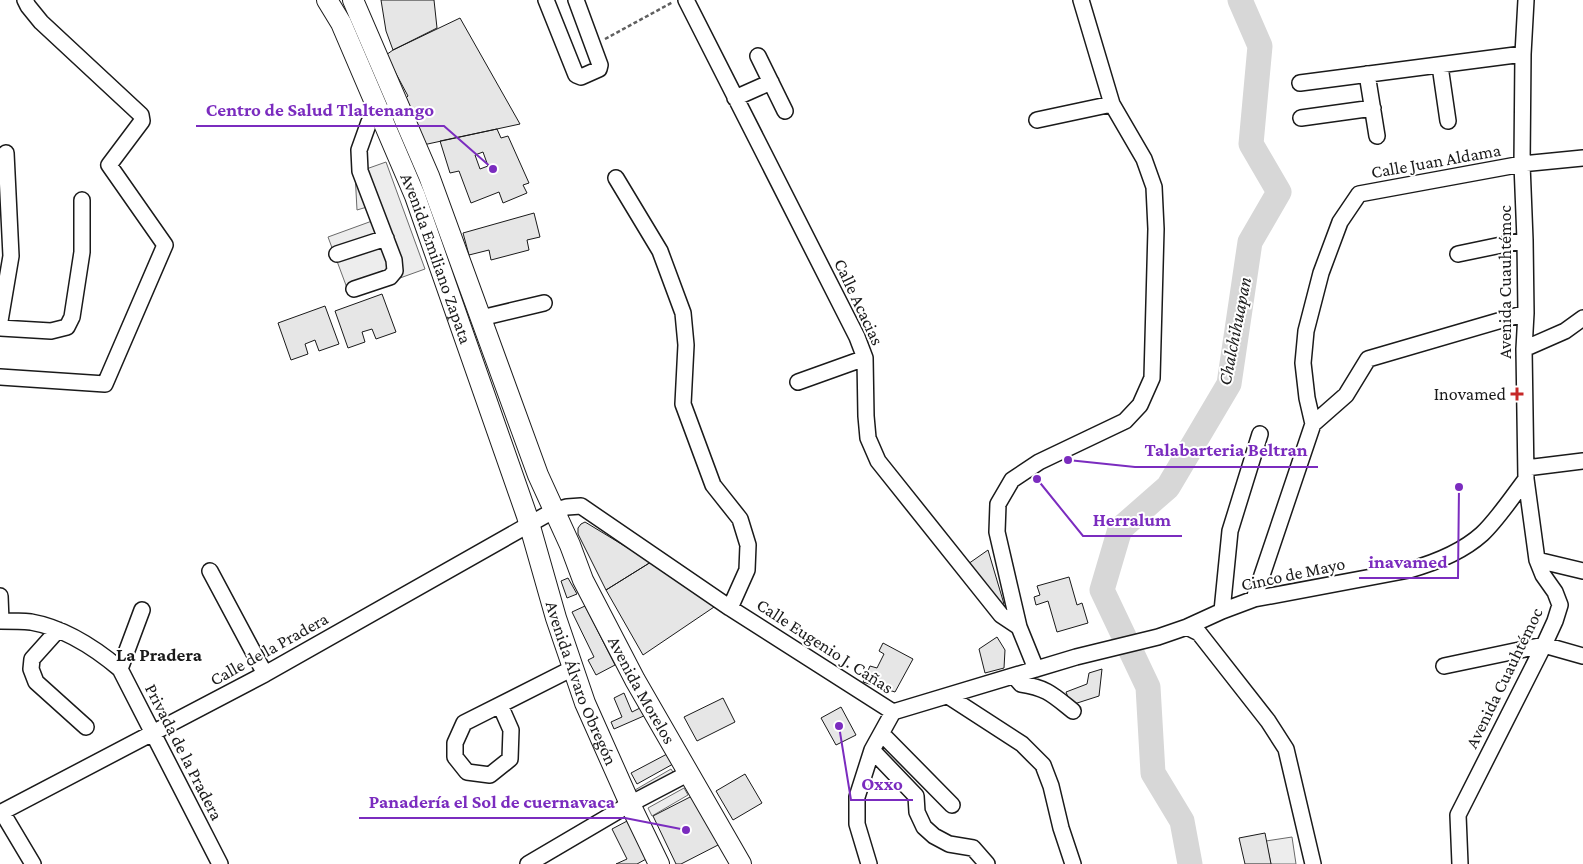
<svg xmlns="http://www.w3.org/2000/svg" width="1583" height="864" viewBox="0 0 1583 864" font-family="'Crimson Pro',serif">
	<style>
		.built { fill: #ededed; stroke: #6a6a6a }
		.lines { fill: none; stroke-linecap: round; stroke-linejoin: round }
		.river { stroke: #d7d7d7; stroke-width: 25 }
		.building { fill: #e6e6e6; stroke: #1a1a1a; fill-rule: evenodd }
		.minor-casing { stroke: #1a1a1a; stroke-width: 18 }
		.major-casing { stroke: #1a1a1a; stroke-width: 22 }
		.path { stroke: #5f5f5f; stroke-width: 2.5; stroke-dasharray: 4 2.5; stroke-linecap: butt }
		.minor { stroke: #fff; stroke-width: 15 }
		.major { stroke: #fff; stroke-width: 20 }
		.poi-dot { fill: #c62828; stroke: #fff; stroke-width: 2 }
		.labels { text-anchor: middle; stroke-width: 4; stroke-linejoin: round; paint-order: stroke }
		.street-label { font-size: 18px; fill: #1a1a1a; stroke: #fff }
		.poi-label { font-size: 18px; fill: #1a1a1a; stroke: #fff; text-anchor: end }
		.water-label { font-size: 19px; font-style: italic; fill: #1a1a1a; stroke: #fff }
		.neighbourhood-label { font-size: 19px; font-weight: bold; fill: #1a1a1a; stroke: #fff }
		.leader { fill: none; stroke: #7b2cbf; stroke-width: 2 }
		.callout-dot { fill: #7b2cbf; stroke: #fff; stroke-width: 2 }
		.callout-label { font-size: 19px; text-anchor: middle; font-weight: bold; fill: #7b2cbf; stroke: #fff; stroke-width: 4; stroke-linejoin: round; paint-order: stroke }
	</style>
	<rect width="100%" height="100%" fill="#fff"/>
	<!-- built -->
	<path class="built" d="M386 162 425 269 350 296 328 237 372 221 367 207 357 210 355 173Z
		M671 769 676 777 639 798 635 790Z
		M684 788 688 795 652 816 648 808Z
		M1292 837 1296 864H1271L1266 841Z"/>
	<g class="lines">
		<!-- river -->
		<path class="river" d="M1190 864 1182 821 1153 773 1148 687 1102 590 1120 529 1168 487 1229 384 1250 242 1279 192 1251 144 1260 46 1240 0"/>
	</g>
	<!-- building -->
	<path class="building" d="M381 0H434L437 28 393 50 386 31Z
		M460 18 520 124 423 145 403 101 408 96 386 55 393 50Z
		M497 129 501 138 508 136 529 183 523 185 527 193 503 203 499 192 471 203 459 171 450 173 440 141ZM483 152 488 166 480 169 475 155Z
		M534 213 540 237 527 240 529 250 491 260 489 250 469 255 463 233Z
		M382 294 396 332 376 339 372 329 362 332 365 342 348 348 335 311Z
		M325 306 339 344 319 351 315 340 305 344 308 354 291 360 278 323Z
		M585 522 590 525 651 562 606 590 578 534V528L581 524Z
		M988 550 1004 604 1001 605 968 564Z
		M651 562 717 605 643 655 606 590Z
		M1069 577 1077 605 1082 603 1088 623 1057 632 1048 601 1036 605 1034 597 1040 595 1037 586Z
		M568 578 577 594 567 598 561 581Z
		M585 606 615 665 596 675 588 660 594 657 572 612Z
		M997 637 1005 650 1004 668 985 673 979 649Z
		M883 643 913 659 895 692 863 682 870 666 877 668 884 654 879 651Z
		M1102 669 1099 696 1071 705 1066 692 1087 684 1089 673Z
		M624 693 632 712 642 707 646 715 614 729 611 722 622 717 614 698Z
		M723 698 735 722 697 741 684 717Z
		M841 707 856 735 836 745 821 718Z
		M667 754 673 764 637 784 631 773Z
		M745 774 762 803 733 820 716 791Z
		M692 796 720 844 681 864H676L653 816Z
		M629 820 648 858 637 864H616L627 859 612 829Z
		M1265 833 1271 864H1245L1239 838Z"/>
	<g class="lines">
		<!-- minor casing -->
		<g class="minor-casing">
			<path id="minor" d="M546 0 576 75 581 77 599 69 600 65 576 0
				M686 0 857 337 865 358 866 416 868 438 878 461 1001 615 1019 627
				M758 56 785 111
				M1440 66 1448 121
				M1367 74 1377 136
				M1300 83 1523 54
				M735 98 771 82
				M1301 118 1373 108
				M1037 120 1112 104
				M616 178 660 251 683 313 686 345 683 404 713 485 740 519 748 545 747 570 730 608
				M337 254 386 238
				M1458 254 1525 240
				M354 289 390 277 395 271 394 260 360 171 359 150 369 122 389 112
				M481 318 544 303
				M0 321 11 256 6 153
				M0 328 51 331 67 327 72 317 82 252V200
				M1524 349 1565 331 1583 318
				M0 377 105 384 165 245 109 165 142 121 141 115 41 22 28 6 25 0
				M798 382 865 358
				M1313 424 1307 398 1303 363 1306 331 1321 273 1340 222 1359 194 1522 164 1583 158
				M1526 468 1583 461
				M1537 560 1583 571
				M210 571 265 674
				M0 596 1 621
				M1254 599 1313 424 1346 395 1368 359 1526 313
				M1222 611 1230 531 1260 434
				M0 621C10 621 21 621 31 622 65 628 95 648 120 669L220 864
				M1187 627 1199 633 1268 721 1286 749 1313 864
				M58 630 32 659 31 669 36 682 86 727
				M1444 666 1544 645 1583 656
				M120 669 142 610
				M1036 669 1019 627 997 532 998 504 1012 480 1039 462 1125 421 1140 405 1152 378 1156 229 1154 187 1144 159 1112 104 1081 0
				M1014 676 1021 684C1047 688 1053 695 1073 711
				M948 696 1022 744 1043 765 1051 786 1061 828 1073 864
				M500 705 511 730 510 759 490 775 467 772 455 757V743L464 723 573 668
				M882 734 952 805
				M872 750 916 796 917 812 924 827 934 836 949 844 973 848 987 864
				M2 812 33 864
				M0 813 265 674 553 511 567 507 581 506 730 608 893 712 1076 657 1158 637 1187 627 1222 611 1254 599 1409 570C1434 563 1462 552 1482 534 1497 520 1513 496 1526 479
				M528 864 630 804 689 773
				M869 864 857 824V797L872 750 893 712
				M1460 864 1458 815 1544 645 1555 621 1560 605 1555 592 1543 575 1537 560 1526 479 1524 349 1526 313 1525 240 1522 164 1523 54 1526 0"/>
		</g>
		<!-- major casing -->
		<g class="major-casing">
			<g id="major">
				<path id="s1" d="M327 0 341 23 415 196 527 516 556 618 585 703 630 804 659 864"/>
				<path id="s2" d="M353 0 429 176 538 475 570 545 583 580 635 680 741 864"/>
			</g>
		</g>
		<!-- path -->
		<path class="path" d="M605 39 673 2"/>
		<!-- minor -->
		<use href="#minor" class="minor"/>
		<!-- major -->
		<use href="#major" class="major"/>
	</g>
	<!-- markers -->
	<path class="poi-dot" d="M1514.5 386.5h5v5h5v5h-5v5h-5v-5h-5v-5h5z"/>
	<g class="labels">
		<!-- street labels -->
		<g class="street-label">
			<text transform="translate(1436 161) rotate(-10)" y="6">Calle Juan Aldama</text>
			<text dy="6" stroke="none"><textPath href="#s1" startOffset="281">Avenida Emiliano Zapata</textPath></text>
			<text transform="translate(1505 282) rotate(-90)" y="6">Avenida Cuauhtémoc</text>
			<text transform="translate(859 302) rotate(65)" y="6">Calle Acacias</text>
			<text transform="translate(1293 574) rotate(-12)" y="6">Cinco de Mayo</text>
			<text transform="translate(825 646) rotate(33)" y="6">Calle Eugenio J. Cañas</text>
			<text transform="translate(269 649) rotate(-29)" y="6">Calle de la Pradera</text>
			<text transform="translate(1504 678) rotate(-64)" y="6">Avenida Cuauhtémoc</text>
			<text dy="6" stroke="none"><textPath href="#s1" startOffset="730">Avenida Álvaro Obregón</textPath></text>
			<text dy="6" stroke="none"><textPath href="#s2" startOffset="749">Avenida Morelos</textPath></text>
			<text transform="translate(184 752) rotate(63)" y="6">Privada de la Pradera</text>
		</g>
		<!-- poi labels -->
		<g class="poi-label">
			<text x="1506" y="400">Inovamed</text>
		</g>
		<!-- water labels -->
		<g class="water-label">
			<text transform="translate(1234 331) rotate(-79)" y="7">Chalchihuapan</text>
		</g>
		<!-- neighbourhood labels -->
		<g class="neighbourhood-label">
			<text x="159" y="661">La Pradera</text>
		</g>
	</g>
	<!-- callouts -->
	<path class="leader" d="M493 169L444 126H196M1068 460L1135 467H1318M1037 479L1083 536H1182M1459 487L1458 578H1359M839 726L851 800H913M686 830L625 818H359"/>
	<g class="callout-dot">
		<circle cx="493" cy="169" r="5"/>
		<circle cx="1068" cy="460" r="5"/>
		<circle cx="1037" cy="479" r="5"/>
		<circle cx="1459" cy="487" r="5"/>
		<circle cx="839" cy="726" r="5"/>
		<circle cx="686" cy="830" r="5"/>
	</g>
	<g class="callout-label">
		<text x="320" y="116">Centro de Salud Tlaltenango</text>
		<text x="1226" y="456">Talabarteria Beltran</text>
		<text x="1132" y="526">Herralum</text>
		<text x="1408" y="568">inavamed</text>
		<text x="882" y="790">Oxxo</text>
		<text x="492" y="808">Panadería el Sol de cuernavaca</text>
	</g>
</svg>
